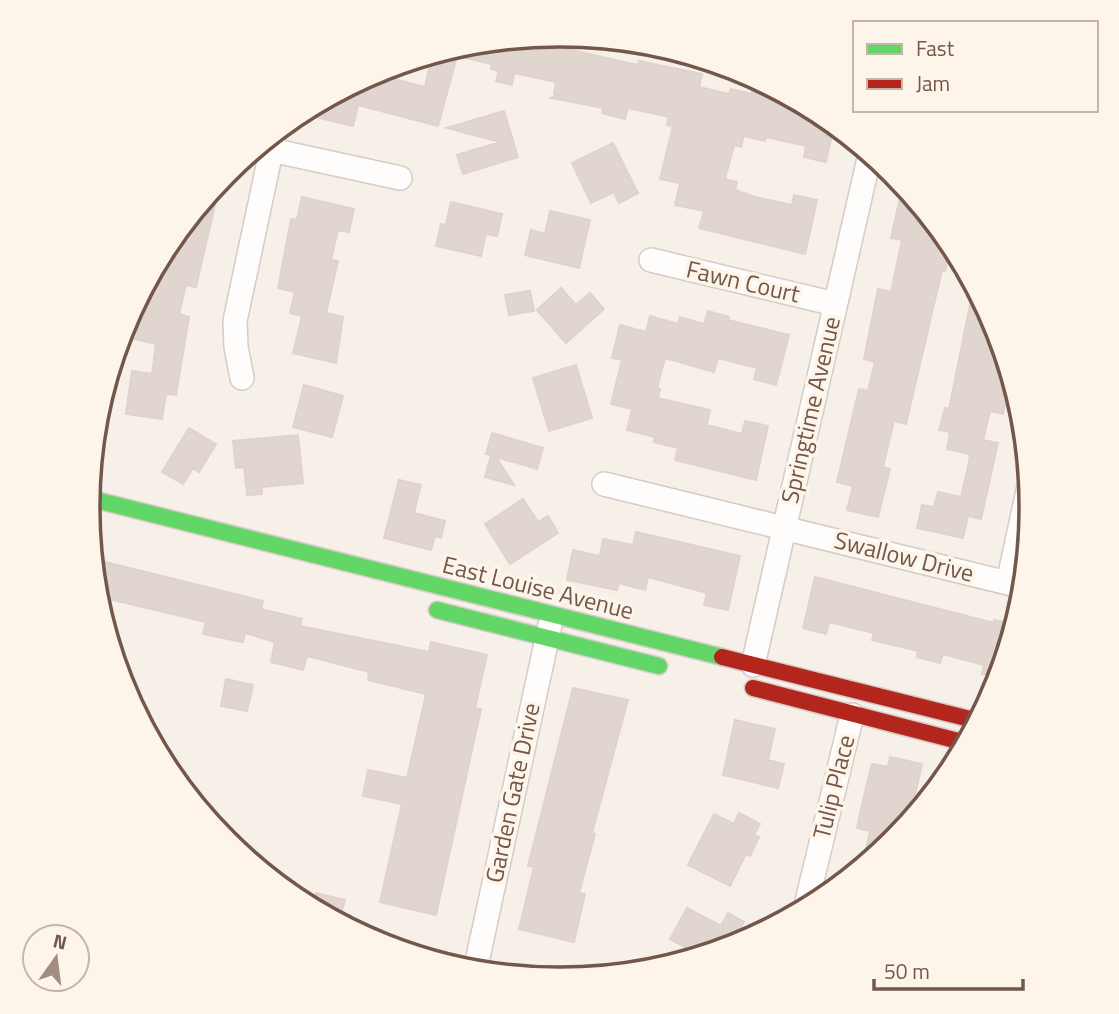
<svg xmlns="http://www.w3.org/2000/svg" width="1119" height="1014" viewBox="0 0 1119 1014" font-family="'Titillium Web',sans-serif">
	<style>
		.building { fill: #e0d6cf; stroke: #dfd3cc; stroke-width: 2 }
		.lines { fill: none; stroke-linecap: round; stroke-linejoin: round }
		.street-casing { stroke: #d4ccc7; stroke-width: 26 }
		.fast-casing { stroke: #d5ccc6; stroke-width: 19 }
		.jam-casing { stroke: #d5ccc6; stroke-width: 19 }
		.street { stroke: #fefdfc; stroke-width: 23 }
		.fast { stroke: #63d668; stroke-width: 16 }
		.jam { stroke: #b3261e; stroke-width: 16 }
		.labels { text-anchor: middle; stroke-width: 7; stroke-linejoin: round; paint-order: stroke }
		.street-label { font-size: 24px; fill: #73574b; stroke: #fef5ea }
		.rim { fill: none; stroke: #73574b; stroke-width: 3.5 }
	</style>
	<rect width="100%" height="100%" fill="#f6f0e9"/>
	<!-- building -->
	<path class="building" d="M547 36 545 44 638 65 639 61 702 74 699 87 729 94 731 89 752 94 753 88 778 94 777 97 799 102 834 125 826 162 804 157 806 146 766 137 765 141 744 136 741 147 734 145 725 179 737 182 735 190 755 197 792 205 794 195 817 200 805 254 699 228 704 211 675 205 680 183 660 179 673 126 667 125 669 117 628 108 625 119 602 113 603 108 551 98 558 95 554 94 556 82 514 73 512 85 496 81 499 71 491 69 492 64 457 56 438 126 358 105 353 126 299 113 356 83 379 88 382 76 425 87 432 55 468 44Z
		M504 111 518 157 463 174 457 155 500 142 447 128Z
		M613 143 638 193 619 203 614 192 591 203 572 163Z
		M221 179 196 287 186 285 179 314 189 317 176 395 166 394 162 419 126 414 132 371 152 374 156 344 130 338 134 321 127 319 167 244Z
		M903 185 951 244 945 271 942 270 906 424 894 421 883 467 890 469 878 517 847 510 853 486 837 482 859 389 868 391 875 362 864 359 878 289 891 292 902 240 891 238Z
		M302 197 354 209 349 232 338 230 331 260 338 261 326 313 343 317 336 363 293 353 302 316 290 313 295 292 278 288 291 219 297 220Z
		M451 202 502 214 497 236 486 234 481 256 436 246 441 224 446 225Z
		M550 211 590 220 579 268 525 255 531 230 545 234Z
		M974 285 996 327 1011 377 1003 414 990 411 983 440 998 443 981 519 968 516 963 538 917 528 922 505 934 507 938 492 961 497 969 462 970 454 947 449 950 432 939 430 945 408 949 409Z
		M561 288 576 305 590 293 604 309 566 343 537 310Z
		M530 291 534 311 509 315 505 295Z
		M708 311 729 317 728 320 789 335 776 385 754 379 757 368 718 358 714 372 665 358 657 388 660 389 658 398 710 410 707 425 742 434 745 421 768 426 756 480 675 460 678 448 654 442 655 437 627 430 632 409 611 404 622 360 612 358 620 325 646 332 650 316 678 324 680 317 704 324Z
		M576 365 592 418 549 431 533 378Z
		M304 385 343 396 332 437 293 427Z
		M189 428 216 444 199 472 193 468 183 484 162 472Z
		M492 433 543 448 537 469 496 457 514 485 485 477 491 455 486 454Z
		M298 435 303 483 262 487V494L247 495 244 467 236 468 233 441Z
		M399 480 421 485 414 513 445 521 441 538 435 536 431 550 384 538Z
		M523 499 538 522 548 516 558 533 510 564 485 524Z
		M636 532 740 556 728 610 704 605 707 593 648 577 645 590 619 583 617 590 567 580 573 550 600 556 603 539 633 545Z
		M93 559 263 601 261 609 302 619 300 626 429 652 431 642 487 655 475 708 481 709 436 915 380 902 402 804 363 796 368 770 407 778 426 694 368 680 369 672 307 656 303 670 271 662 275 642 245 633 243 642 203 634 206 622 96 596Z
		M815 577 994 623V620L1015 625 999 677 982 674 984 665 943 654 940 663 917 657 918 651 872 640 874 633 829 622 826 634 803 628Z
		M226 679 253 685 247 711 221 706Z
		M573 688 628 700 592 833 595 834 579 893 585 894 574 942 519 929 534 867 528 866Z
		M735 720 775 729 768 760 784 764 778 788 723 775Z
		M890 757 922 764 909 822 893 841 862 867 870 831 857 828 863 800 872 764 888 767Z
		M739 813 760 824 754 835 759 837 750 856 746 854 730 886 688 865 714 814 734 824Z
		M316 893 345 900 339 922 312 907Z
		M687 908 721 926 728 913 744 922 738 933 748 939 682 961 689 949 670 939Z"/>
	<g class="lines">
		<!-- street casing -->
		<g class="street-casing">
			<path id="street" d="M271 150 400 178
				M651 260 835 304
				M242 378 236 347 235 321 275 133
				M604 484 1024 587
				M1008 583 1029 486
				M753 665 870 154
				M807 901 852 715
				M475 971 550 625"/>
		</g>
		<!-- fast casing -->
		<g class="fast-casing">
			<path id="fast" d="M88 498 722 657
				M437 610 659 666"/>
		</g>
		<!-- jam casing -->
		<g class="jam-casing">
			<path id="jam" d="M722 657 978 721
				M753 688 966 743"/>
		</g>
		<!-- street -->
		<use href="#street" class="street"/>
		<!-- fast -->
		<use href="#fast" class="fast"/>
		<!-- jam -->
		<use href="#jam" class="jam"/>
	</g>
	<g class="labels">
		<!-- street labels -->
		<g class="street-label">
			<text transform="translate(743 282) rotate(13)" y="8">Fawn Court</text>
			<text transform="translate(811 410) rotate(-77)" y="8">Springtime Avenue</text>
			<text transform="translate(904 557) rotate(14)" y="8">Swallow Drive</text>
			<text transform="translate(538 588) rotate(14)" y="8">East Louise Avenue</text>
			<text transform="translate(834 787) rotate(-76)" y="8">Tulip Place</text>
			<text transform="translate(513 793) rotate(-78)" y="8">Garden Gate Drive</text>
		</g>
	</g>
	<!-- crop -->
	<path d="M0 0H1119V1014H0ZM559 47H560A459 459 0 0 1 1019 506V508A459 459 0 0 1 560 967H559A459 459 0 0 1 100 508V506A459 459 0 0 1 559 47Z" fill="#fef5ea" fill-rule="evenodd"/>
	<path class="rim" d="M559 47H560A459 459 0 0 1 1019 506V508A459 459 0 0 1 560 967H559A459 459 0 0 1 100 508V506A459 459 0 0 1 559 47Z"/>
	<!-- legend -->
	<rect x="853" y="21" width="245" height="91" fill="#fef5ea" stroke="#c6b6aa" stroke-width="2"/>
	<rect x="867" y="44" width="35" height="10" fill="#63d668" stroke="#c6b6aa" stroke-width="2"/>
	<text x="916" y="56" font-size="21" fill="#73574b">Fast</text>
	<rect x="867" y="79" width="35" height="10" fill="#b3261e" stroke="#c6b6aa" stroke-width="2"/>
	<text x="916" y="91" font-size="21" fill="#73574b">Jam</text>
	<!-- north arrow -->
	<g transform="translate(56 958) rotate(14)"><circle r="33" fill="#fef5ea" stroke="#c6b6aa" stroke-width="2"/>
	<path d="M0-5L12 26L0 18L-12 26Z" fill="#a18d82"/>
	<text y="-10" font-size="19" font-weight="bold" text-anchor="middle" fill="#73574b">N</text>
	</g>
	<!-- scale -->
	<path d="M874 979v10h149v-10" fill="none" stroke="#73574b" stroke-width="3.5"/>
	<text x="884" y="979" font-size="21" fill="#73574b" stroke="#fef5ea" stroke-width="5" paint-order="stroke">50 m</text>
</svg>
